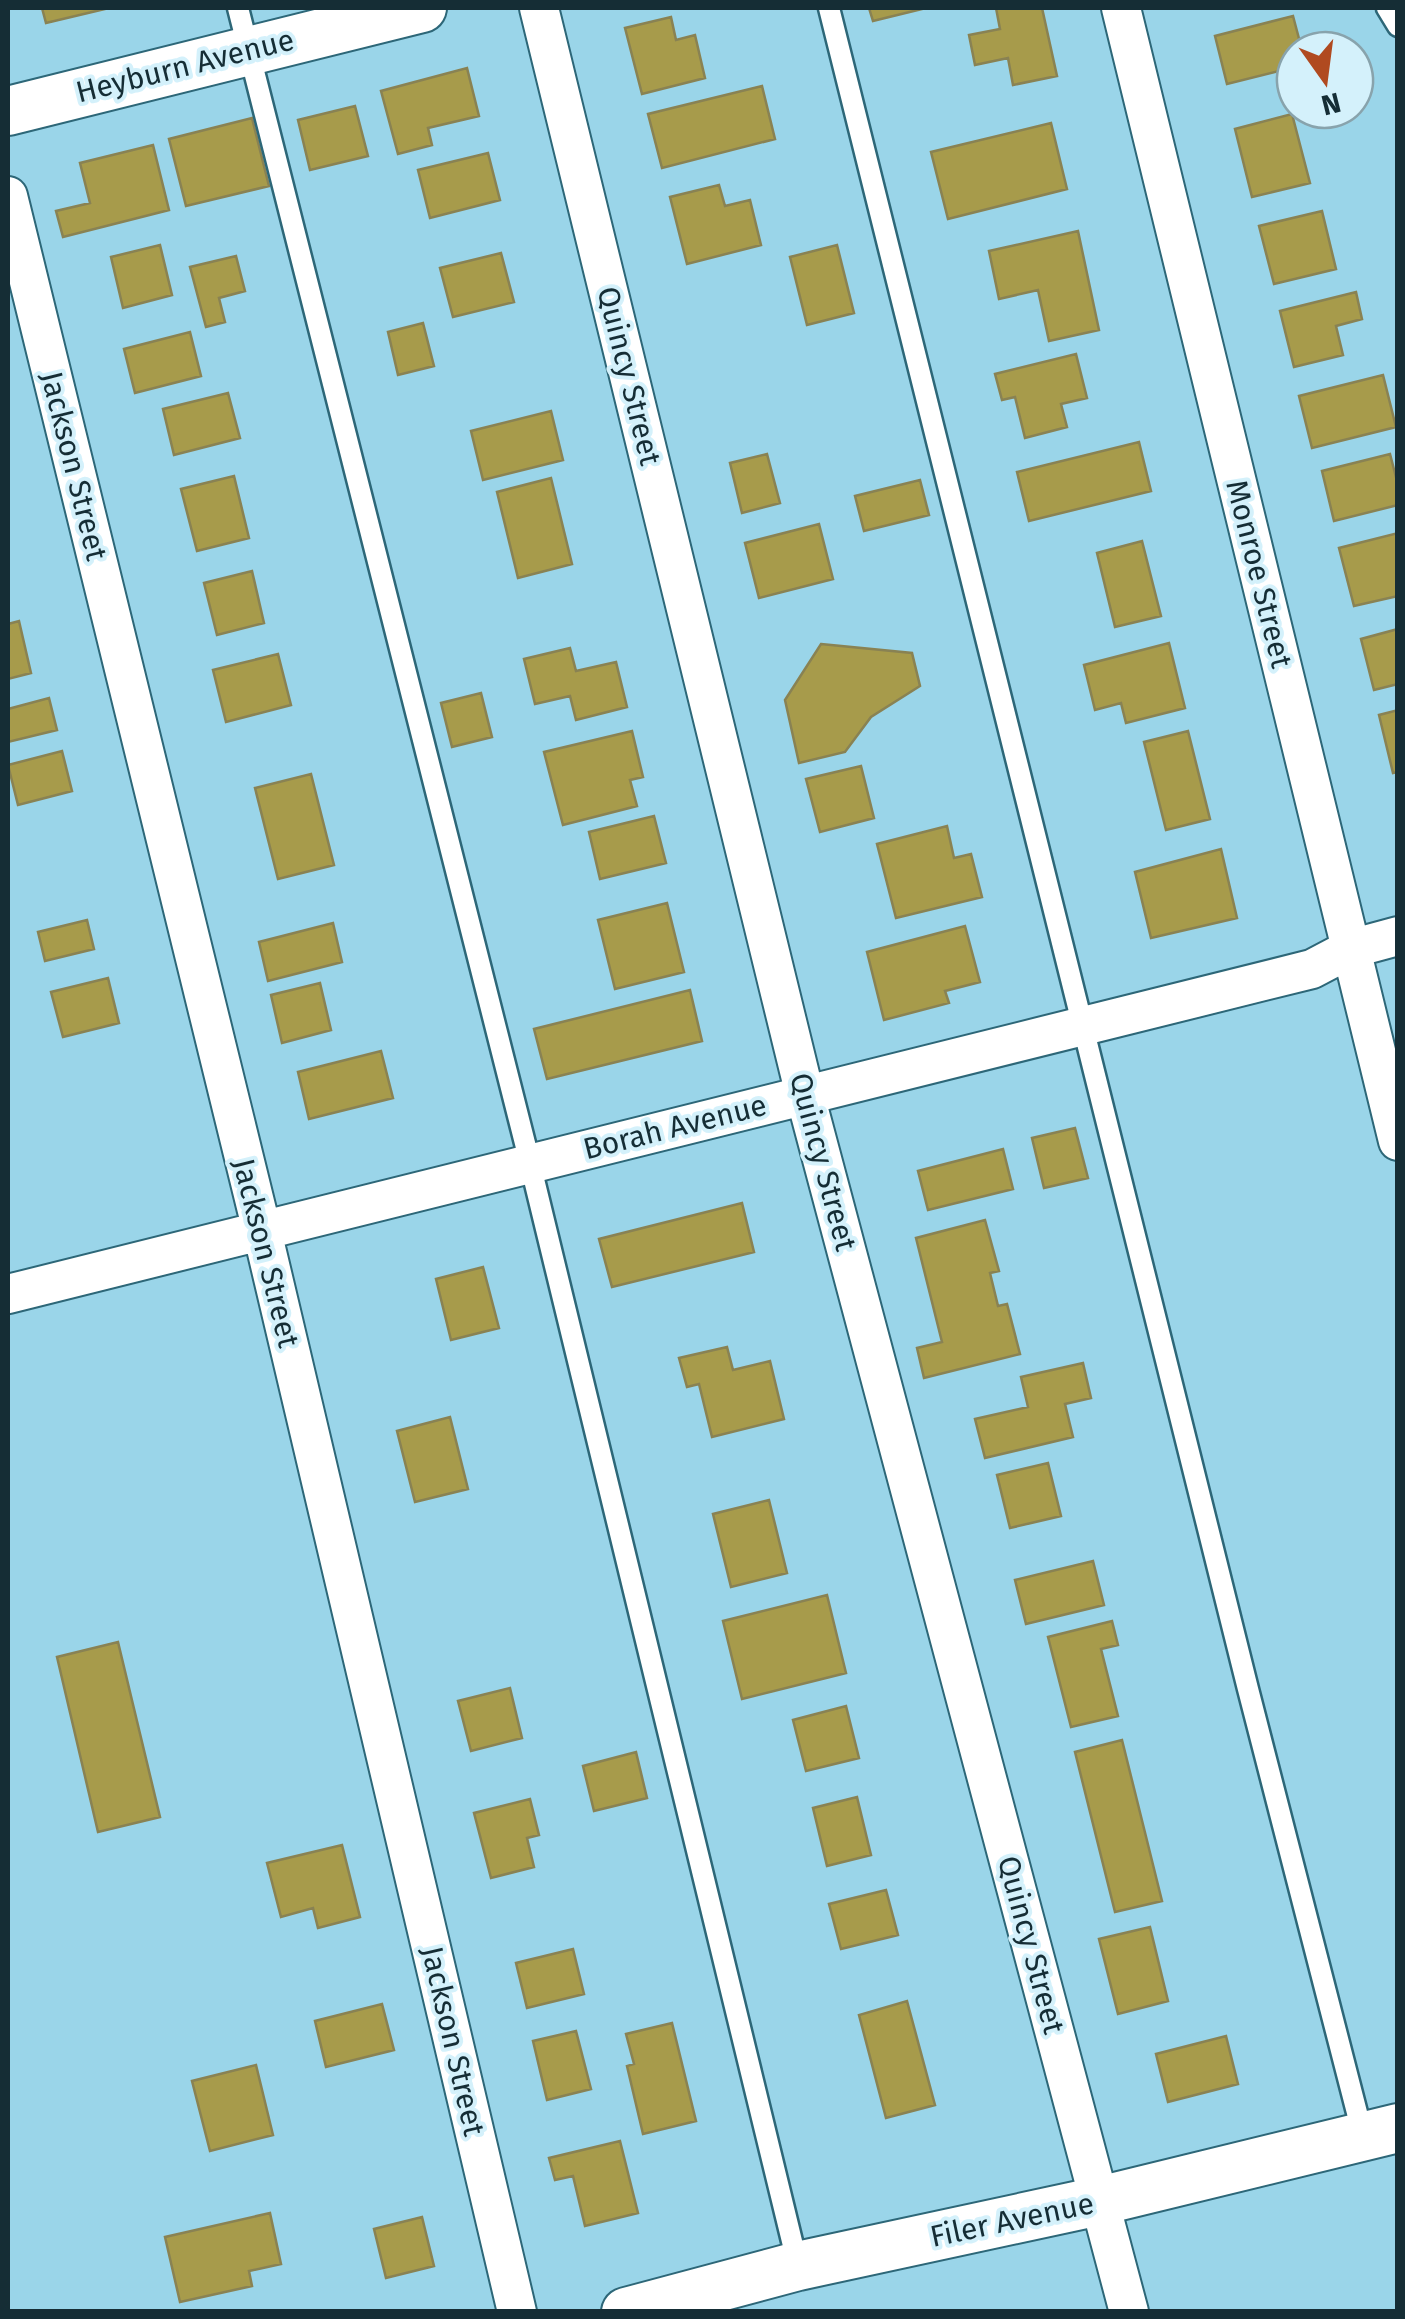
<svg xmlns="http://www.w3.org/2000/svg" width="1405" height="2319" viewBox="0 0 1405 2319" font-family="'Fira Sans',sans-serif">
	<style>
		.building { fill: #a79b4b; stroke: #898253; stroke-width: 2.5 }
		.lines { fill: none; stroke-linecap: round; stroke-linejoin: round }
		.service-casing { stroke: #2d6778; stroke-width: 25 }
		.minor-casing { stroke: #2d6778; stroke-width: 42 }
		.tertiary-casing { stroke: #2d6778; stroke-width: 52 }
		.service { stroke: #fff; stroke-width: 20 }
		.minor { stroke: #fff; stroke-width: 38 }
		.tertiary { stroke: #fff; stroke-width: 48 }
		.labels { text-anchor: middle; stroke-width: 8; stroke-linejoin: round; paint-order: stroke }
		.street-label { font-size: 30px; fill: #152d35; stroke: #d4f1fb }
	</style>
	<rect width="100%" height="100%" fill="#9ad5e9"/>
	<!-- building -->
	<path class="building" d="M42 8H109L46 23Z
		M869 8H926L873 21Z
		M996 8H1042L1057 76 1013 85 1008 58 975 65 969 35 1000 29Z
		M1293 16 1302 50H1295V67L1227 84 1215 36Z
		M671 17 676 40 695 35 705 78 642 94 625 28Z
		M467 68 479 116 428 128 432 145 398 154 381 91Z
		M762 86 775 139 662 168 648 114Z
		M355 106 368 156 310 170 298 120Z
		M1292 114 1310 183 1252 197 1235 129Z
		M252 118 269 186 186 206 169 139Z
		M1051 123 1067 189 948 219 931 152Z
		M153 145 169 210 63 237 56 211 90 203 80 163Z
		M488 153 500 200 430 218 418 170Z
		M719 185 725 206 750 200 761 245 687 264 670 197Z
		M1322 211 1336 269 1274 284 1259 226Z
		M1078 231 1099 330 1049 341 1038 290 999 299 989 251Z
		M160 245 172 295 123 308 111 257Z
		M837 245 854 313 807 325 790 257Z
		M501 253 514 302 453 317 440 268Z
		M236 256 245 291 219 298 225 322 206 327 190 267Z
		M1356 292 1362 319 1336 326 1343 355 1294 367 1280 311Z
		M423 323 434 366 398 375 388 332Z
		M190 332 201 376 135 393 124 349Z
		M1076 354 1087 398 1061 404 1067 427 1025 438 1015 397 1002 400 995 374Z
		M1383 375 1396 427 1312 448 1299 396Z
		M228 393 240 438 174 455 163 409Z
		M551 411 563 460 483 480 471 431Z
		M1139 442 1151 491 1029 521 1017 472Z
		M767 454 780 503 742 513 730 463Z
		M1390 454 1398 485V505L1334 521 1322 471Z
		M234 476 249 538 197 551 181 489Z
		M551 478 572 564 518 578 497 492Z
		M920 480 929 515 864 531 855 496Z
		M819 524 833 579 759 598 745 543Z
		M1398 533V596L1354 606 1339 548Z
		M1142 541 1161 616 1115 627 1097 553Z
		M252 571 264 623 217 635 204 583Z
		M19 621 31 673 8 679V624Z
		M1398 629V684L1374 690 1361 639Z
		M1169 643 1185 708 1126 723 1121 703 1095 710 1084 665Z
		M821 644 912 653 920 686 871 717 845 752 799 763 785 700Z
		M570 648 576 671 616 662 627 707 576 720 570 696 535 704 524 659Z
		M278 654 291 705 226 722 213 670Z
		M481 693 492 737 452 747 441 703Z
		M49 698 57 730 8 742V709Z
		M1398 710V772L1393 773 1379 715Z
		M632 731 643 777 630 780 637 806 563 825 544 752Z
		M1188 731 1210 819 1166 830 1144 742Z
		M62 751 72 791 18 805 8 765Z
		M861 766 874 818 820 832 806 779Z
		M311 774 334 865 278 879 255 788Z
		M654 816 666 863 600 879 589 832Z
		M947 826 954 858 971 854 982 897 896 918 877 844Z
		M1221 849 1237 918 1151 938 1135 872Z
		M667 903 684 972 615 989 598 920Z
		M87 920 94 949 45 961 38 932Z
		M333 923 342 962 268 981 259 942Z
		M965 926 980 982 945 991 949 1003 884 1020 867 952Z
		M108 978 119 1023 63 1037 51 992Z
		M320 983 331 1030 282 1043 271 995Z
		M690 990 702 1041 547 1079 534 1029Z
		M381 1051 393 1098 309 1119 298 1072Z
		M1075 1128 1088 1178 1044 1188 1032 1138Z
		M1003 1149 1013 1189 928 1210 918 1171Z
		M742 1203 754 1252 612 1287 599 1239Z
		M985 1220 999 1271 990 1273 998 1306 1007 1304 1020 1354 924 1378 917 1348 942 1342 916 1238Z
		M483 1267 499 1328 451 1340 436 1279Z
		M727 1347 733 1370 770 1361 784 1419 712 1437 699 1384 687 1387 679 1358Z
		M1083 1363 1091 1398 1065 1404 1073 1437 985 1458 975 1419 1028 1407 1021 1377Z
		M450 1417 468 1489 415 1502 397 1431Z
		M1048 1463 1061 1516 1010 1528 997 1475Z
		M769 1500 787 1573 731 1587 713 1514Z
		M1093 1561 1104 1605 1026 1624 1015 1580Z
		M827 1595 846 1673 742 1699 723 1621Z
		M1112 1621 1118 1645 1101 1649 1118 1716 1071 1727 1048 1637Z
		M118 1642 160 1817 98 1832 57 1657Z
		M510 1688 522 1738 471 1751 458 1701Z
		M846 1706 859 1758 806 1771 793 1720Z
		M1122 1740 1162 1901 1115 1912 1075 1752Z
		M636 1752 647 1798 594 1811 583 1766Z
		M857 1797 871 1855 827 1866 813 1808Z
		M530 1799 539 1835 527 1838 534 1867 491 1878 474 1813Z
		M342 1845 360 1917 318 1928 313 1908 281 1917 267 1863Z
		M886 1890 898 1935 841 1949 829 1904Z
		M1150 1927 1168 2001 1118 2014 1099 1939Z
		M573 1949 584 1994 527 2008 516 1963Z
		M907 2001 935 2105 886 2118 859 2015Z
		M382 2004 394 2050 326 2067 315 2021Z
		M672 2023 696 2121 643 2134 627 2066 634 2064 626 2034Z
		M576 2031 591 2089 547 2100 533 2041Z
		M1226 2036 1238 2084 1168 2102 1156 2054Z
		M256 2065 273 2135 210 2151 192 2081Z
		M620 2141 638 2213 585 2226 573 2176 555 2180 549 2158Z
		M270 2213 281 2264 249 2271 252 2286 180 2302 165 2237Z
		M422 2217 434 2266 386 2278 374 2229Z"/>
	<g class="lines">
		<!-- service casing -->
		<g class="service-casing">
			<path id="service" d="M238 8 530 1163 798 2266
				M829 8 1248 1689 1363 2136
				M1387 8 1398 26"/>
		</g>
		<!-- minor casing -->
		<g class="minor-casing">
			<path id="minor" d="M539 8 805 1095 1129 2312
				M1121 8 1398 1141
				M8 196 262 1231 517 2312
				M8 1294 1312 969 1350 949 1398 936"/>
		</g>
		<!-- tertiary casing -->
		<g class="tertiary-casing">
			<path id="tertiary" d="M8 111 422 8
				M626 2312 798 2266 1099 2201 1398 2128"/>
		</g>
		<!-- service -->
		<use href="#service" class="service"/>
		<!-- minor -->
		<use href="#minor" class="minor"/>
		<!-- tertiary -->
		<use href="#tertiary" class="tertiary"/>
	</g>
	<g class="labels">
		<!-- street labels -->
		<g class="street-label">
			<text transform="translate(185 66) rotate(-14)" y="10">Heyburn Avenue</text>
			<text transform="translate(629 376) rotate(76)" y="10">Quincy Street</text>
			<text transform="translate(74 466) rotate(76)" y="10">Jackson Street</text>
			<text transform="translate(1259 574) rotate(76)" y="10">Monroe Street</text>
			<text transform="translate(675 1127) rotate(-14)" y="10">Borah Avenue</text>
			<text transform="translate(823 1162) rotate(75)" y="10">Quincy Street</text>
			<text transform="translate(266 1253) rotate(76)" y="10">Jackson Street</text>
			<text transform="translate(1031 1945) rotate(75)" y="10">Quincy Street</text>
			<text transform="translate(453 2041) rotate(77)" y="10">Jackson Street</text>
			<text transform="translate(1012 2220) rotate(-12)" y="10">Filer Avenue</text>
		</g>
	</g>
	<!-- border -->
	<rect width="1405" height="2319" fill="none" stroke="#152d35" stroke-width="20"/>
	<!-- north arrow -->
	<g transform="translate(1325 80) rotate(166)"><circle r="48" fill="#d4f1fb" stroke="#88a3ac" stroke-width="2.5"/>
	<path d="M0-8L18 38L0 25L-18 38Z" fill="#b04a20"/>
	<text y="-15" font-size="28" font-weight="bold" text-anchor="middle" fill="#152d35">N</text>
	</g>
</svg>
